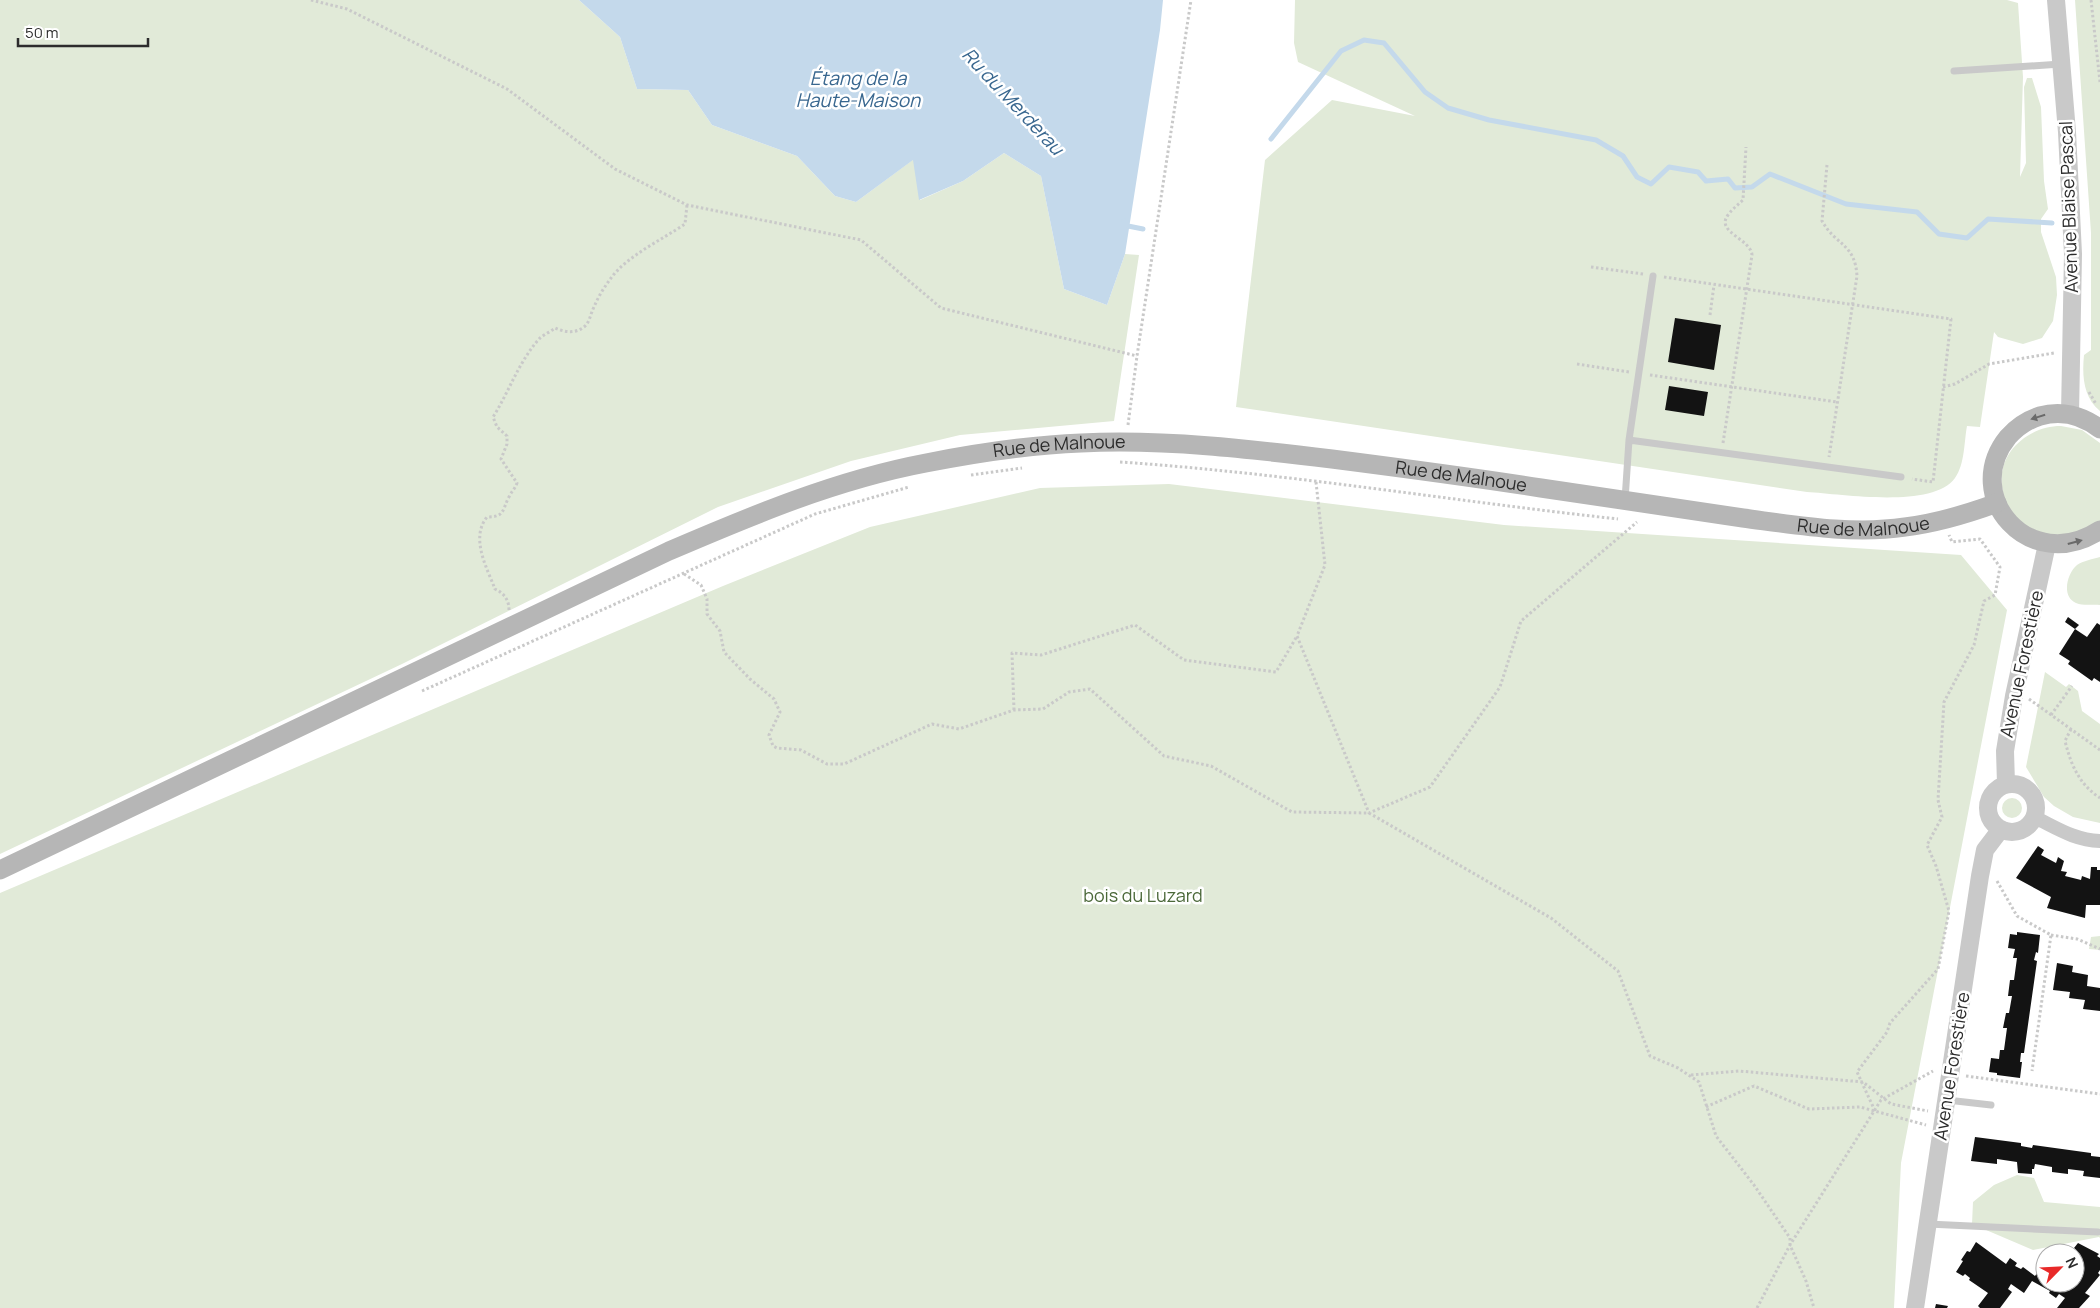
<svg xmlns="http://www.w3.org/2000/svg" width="2100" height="1308" viewBox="0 0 2100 1308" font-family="Manrope,sans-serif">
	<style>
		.green { fill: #e1ead8 }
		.water { fill: #c4d9eb }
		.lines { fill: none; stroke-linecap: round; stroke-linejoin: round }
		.stream { stroke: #c4d9eb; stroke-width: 5 }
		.building { fill: #131313 }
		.path { stroke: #c9c9c9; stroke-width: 3; stroke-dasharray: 2.5 2.5; stroke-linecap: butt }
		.service { stroke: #c9c9c9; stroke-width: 7 }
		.minor { stroke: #c9c9c9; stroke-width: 14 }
		.tertiary { stroke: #c9c9c9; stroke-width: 18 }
		.secondary { stroke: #b6b6b6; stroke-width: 19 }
		.oneway { fill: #6a6a6a }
		.labels { text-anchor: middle; stroke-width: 5; stroke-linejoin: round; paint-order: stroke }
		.street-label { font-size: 18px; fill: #2c2c2c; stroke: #fff }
		.park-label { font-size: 18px; fill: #4b6839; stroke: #fff }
		.water-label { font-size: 19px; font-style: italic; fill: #39678f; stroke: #fff }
	</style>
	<rect width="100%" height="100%" fill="#fff"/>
	<!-- green -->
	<path class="green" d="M0 0H579L620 37 637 89 688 90 712 125 797 156 835 196 856 202 914 159 920 200 963 181 1004 153 1041 176 1064 289 1107 305 1125 254 1139 255 1114 421 960 435 851 461 718 507 402 664 0 854Z
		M1295 0H2007L2018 3 2023 77 2020 177 2026 163 2024 87 2027 78H2032L2041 107 2044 181 2048 209 2041 219V232L2056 277 2057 295 2053 321 2042 338 2023 344 1998 337 1994 332 1980 427 1967 426C1964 442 1965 464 1955 478 1933 509 1842 494 1807 492L1236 407 1265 160 1332 100 1415 116 1298 62 1294 43Z
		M2075 0H2100V411C2083 397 2082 375 2084 355L2091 350V233Z
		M2061 426 2082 430 2100 443V522L2074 538 2028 531C2022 523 2012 516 2007 507 2005 503 2004 497 2003 492 1994 455 2027 426 2061 426Z
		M1169 484 1504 525 1961 555 2007 610 1901 1163 1894 1308H0V893L723 586 870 527 1040 488Z
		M2100 557V605C2093 604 2083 606 2076 603 2061 597 2067 573 2077 565 2083 561 2093 559 2100 557Z
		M2045 672 2066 687 2069 684 2078 691 2082 711 2100 724V823L2073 817 2054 806 2044 797 2026 767Z
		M2002 808a10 10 0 1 1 20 0a10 10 0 1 1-20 0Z
		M2100 936V950L2089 949 2091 937Z
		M2017 1175 2034 1178 2044 1202 2100 1207V1238L2099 1237 2033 1250 1972 1224 1973 1202 1994 1185Z"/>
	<!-- water -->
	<path class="water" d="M579 0H1163L1160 30 1125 254 1107 305 1064 289 1041 176 1004 153 963 181 919 200 913 160 856 202 835 196 797 156 712 125 688 90 637 89 620 37Z"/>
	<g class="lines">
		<!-- stream -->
		<path class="stream" d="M1271 139 1341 51 1364 40 1384 43 1425 92 1448 108 1489 120 1596 140 1623 156 1637 177 1651 184 1669 167 1698 172 1706 181 1728 179 1735 188 1752 187 1770 174 1846 204 1917 212 1939 234 1967 238 1988 219 2052 223
			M1124 221 1128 226 1143 229"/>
	</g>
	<!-- building -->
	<path class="building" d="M1675 318 1721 325 1714 370 1668 362Z
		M1669 386 1708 392 1704 416 1665 410Z
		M2068 617 2079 625 2075 629 2065 622Z
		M2097 623 2100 625V682L2094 678 2092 681 2068 664 2070 661 2059 654 2075 629 2087 637Z
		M2038 846 2044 850 2041 855 2056 863 2058 857 2064 861 2061 871 2067 872 2065 876 2081 880 2082 876 2090 879 2091 867H2097V870H2100V905H2086L2085 918 2047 908 2051 897 2016 878Z
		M2017 932 2040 935 2038 953 2036 952 2034 960 2037 961 2024 1053H2021L2020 1062H2022L2020 1078 1997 1075V1073L1989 1072 1991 1058 1999 1059 2000 1050H2004L2007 1028H2003L2006 1013H2009L2012 996H2008L2010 980H2014L2017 958H2013L2015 949 2008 948 2010 934 2017 935Z
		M2057 963 2073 966 2072 972 2088 975 2087 986 2100 988V1011L2083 1009 2085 1000 2069 998 2070 992 2053 990Z
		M1975 1137 2021 1143V1146L2032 1148 2033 1145 2091 1153V1156L2100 1157V1178L2083 1176 2084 1171 2068 1169V1174L2052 1172V1167L2035 1164 2034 1169H2032V1174L2018 1173 2017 1162 1997 1159V1164L1971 1161Z
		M1976 1242 2006 1264 2010 1258 2017 1263 2015 1266 2021 1269 2023 1267 2035 1276 2044 1263 2045 1283H2075L2074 1253 2076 1250 2074 1248 2078 1243 2099 1254 2097 1256 2100 1258V1270L2098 1273 2100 1275 2085 1293 2090 1296 2079 1308H2057L2065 1298 2059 1294 2056 1298 2049 1293 2050 1291 2032 1281 2024 1293 2011 1284 2008 1289 2012 1292 2000 1308H1980L1978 1306 1988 1293 1969 1280 1970 1278 1965 1274 1963 1276 1956 1272 1963 1261 1961 1260 1967 1251 1970 1252Z
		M1936 1304 1948 1306 1947 1308H1935Z"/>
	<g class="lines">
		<!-- path -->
		<path class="path" d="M311 0 347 9 507 89 615 169 687 205 861 240 941 308 1137 356
			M2091 0 2100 82
			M1827 165 1822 221C1836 246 1855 243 1857 276L1829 457
			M1591 267 1643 274
			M1664 277 1951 319 1933 482 1912 479
			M1710 315 1714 285
			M1577 364 1629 372
			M1650 375 1837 402
			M1943 387 1955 384 1989 364 2054 353
			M2089 392 2096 404
			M1128 425 1137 356 1191 0
			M1723 443 1752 255C1751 239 1715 232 1728 215 1732 209 1738 205 1743 200L1746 147
			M1120 462C1286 473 1452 501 1618 519
			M971 475 1022 468
			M1316 482 1325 565 1297 636 1369 813 1430 787 1500 687 1521 621 1637 522
			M684 574 701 585 707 599V614L720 631 724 652 750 679 774 699 780 712 769 735 773 746 777 748 801 750 827 764H844L932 724 959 729 1014 710 1043 709 1069 692 1090 689 1164 756 1211 766 1292 812 1369 813 1551 918 1618 971 1650 1056 1678 1068 1699 1082 1716 1136 1754 1185 1790 1238V1245L1806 1281 1814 1308
			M509 610C509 600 504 593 495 589 487 568 470 538 487 517 505 517 502 510 509 497 511 492 515 489 517 483L501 459 507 444V436L497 427 493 417C509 392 518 363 539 339 543 335 550 332 555 328 564 332 575 334 584 327 590 322 590 315 594 307 598 297 605 286 611 278 627 256 663 239 685 224L687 205
			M422 691 815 514 909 487
			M2029 699 2100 750
			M1014 710 1012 653 1041 655 1135 625 1184 660 1276 672 1297 636
			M2051 715 2072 686
			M2071 729 2065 741C2071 765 2079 784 2100 798
			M1997 881 2017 916 2051 935 2032 1071
			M2051 935 2077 939 2100 949
			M1691 1075 1739 1071 1863 1082 1891 1104 1928 1111
			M1966 1076 2100 1094
			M1706 1107 1754 1086 1809 1109 1860 1107 1926 1125
			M1875 1111 1857 1072 1887 1032 1890 1023 1938 969 1949 911 1936 866 1927 845 1942 817 1938 800 1944 702 1974 645 1984 601 1995 595 2000 567 1980 539 1952 542 1949 535
			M1757 1308 1790 1245 1881 1100 1933 1071"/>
		<!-- service -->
		<path class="service" d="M1954 71 2061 64
			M1629 440 1901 477
			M1625 500 1629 440 1653 276
			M1947 1100 1991 1105
			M1928 1224 2098 1232"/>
		<!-- minor -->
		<path class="minor" d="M2034 817C2057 828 2074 840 2100 841"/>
		<!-- tertiary -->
		<path class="tertiary" d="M2056 0 2067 132 2073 254 2070 414
			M2006 784 2005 751 2014 696 2047 544
			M1988 808a24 24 0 1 1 48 0a24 24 0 1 1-48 0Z
			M1915 1308 1980 876 1985 850 2001 829"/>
		<!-- secondary -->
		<g class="secondary">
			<path d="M2100 429C2082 415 2061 410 2040 416 2027 420 2017 427 2008 437 1960 496 2030 576 2100 530"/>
			<path id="s1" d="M0 870 669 551C753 515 836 480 926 463 977 453 1029 445 1081 443 1165 439 1249 449 1332 459 1402 468 1471 477 1541 488 1608 498 1675 508 1743 518 1796 525 1852 535 1905 527 1937 523 1967 514 1997 503"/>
		</g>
	</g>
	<!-- one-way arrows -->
	<defs><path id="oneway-solid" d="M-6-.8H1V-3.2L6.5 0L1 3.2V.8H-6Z" transform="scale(1.25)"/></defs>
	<g class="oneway">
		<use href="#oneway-solid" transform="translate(2038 417) rotate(163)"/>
		<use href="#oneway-solid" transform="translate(2075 542) rotate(-15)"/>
	</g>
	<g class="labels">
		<!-- street labels -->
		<g class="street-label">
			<text transform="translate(2069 207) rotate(-92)" y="6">Avenue Blaise Pascal</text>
			<text dy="6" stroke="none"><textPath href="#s1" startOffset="1148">Rue de Malnoue</textPath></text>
			<text dy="6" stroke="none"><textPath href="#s1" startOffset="1552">Rue de Malnoue</textPath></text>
			<text dy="6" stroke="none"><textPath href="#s1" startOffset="1958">Rue de Malnoue</textPath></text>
			<text transform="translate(2022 664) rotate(-78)" y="6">Avenue Forestière</text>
			<text transform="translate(1952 1066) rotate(-81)" y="6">Avenue Forestière</text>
		</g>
		<!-- park labels -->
		<g class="park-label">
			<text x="1143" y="902">bois du Luzard</text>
		</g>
		<!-- water labels -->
		<g class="water-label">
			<text x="858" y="85">Étang de la<tspan x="858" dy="22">Haute-Maison</tspan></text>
			<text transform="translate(1013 101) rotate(47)" y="7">Ru du Merderau</text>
		</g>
	</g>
	<!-- north arrow -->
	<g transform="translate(2060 1268) rotate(66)"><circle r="24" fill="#ffffff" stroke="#ababab"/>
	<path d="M0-4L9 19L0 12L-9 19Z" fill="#e82928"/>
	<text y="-8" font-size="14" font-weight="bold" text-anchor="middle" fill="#2c2c2c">N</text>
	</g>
	<!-- scale -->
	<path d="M18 38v8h130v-8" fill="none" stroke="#2c2c2c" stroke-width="2.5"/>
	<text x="25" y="38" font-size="15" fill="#2c2c2c" stroke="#ffffff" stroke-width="4" paint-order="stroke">50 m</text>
</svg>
